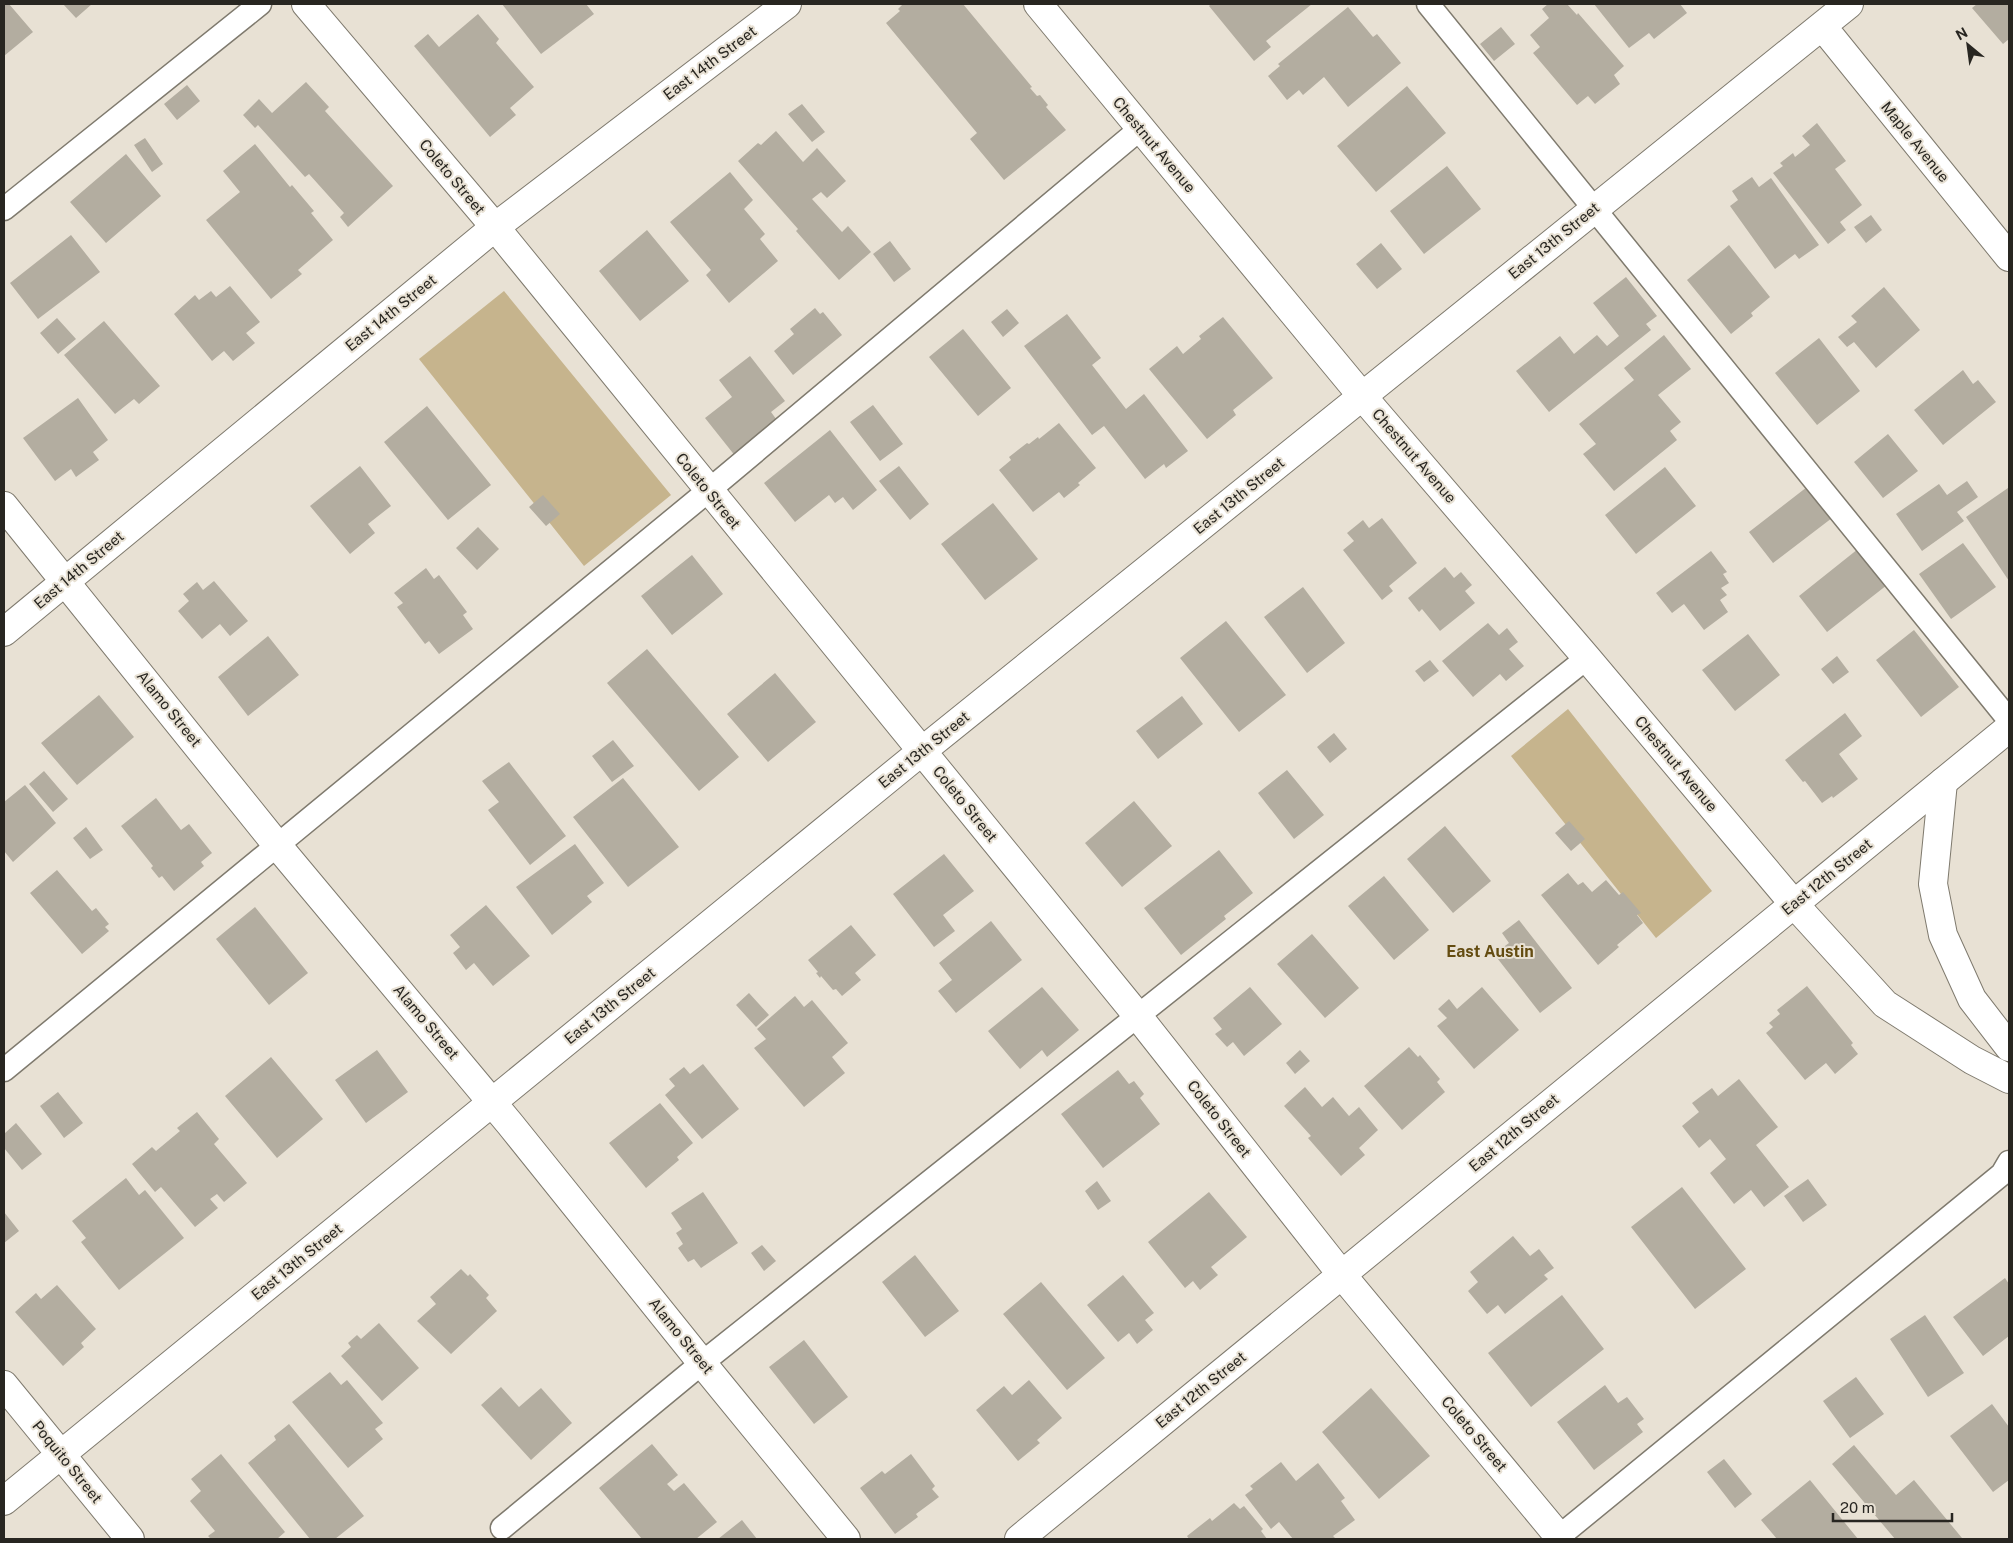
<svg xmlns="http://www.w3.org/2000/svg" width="2013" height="1543" viewBox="0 0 2013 1543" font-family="'Public Sans',sans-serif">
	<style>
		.green { fill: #c6b48d }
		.building { fill: #b3ada0 }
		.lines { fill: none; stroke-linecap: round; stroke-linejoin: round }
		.service-casing { stroke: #7f7a6e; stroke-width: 25 }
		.minor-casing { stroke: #7f7a6e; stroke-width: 30 }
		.tertiary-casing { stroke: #7f7a6e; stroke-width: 30 }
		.secondary-casing { stroke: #7f7a6e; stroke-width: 30 }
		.service { stroke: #fff; stroke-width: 22 }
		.minor { stroke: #fff; stroke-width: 28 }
		.tertiary { stroke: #fff; stroke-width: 28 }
		.secondary { stroke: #fff; stroke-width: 28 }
		.labels { text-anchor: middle; stroke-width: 4; stroke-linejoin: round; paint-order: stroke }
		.street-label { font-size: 15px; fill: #282621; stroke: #e8e1d4 }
		.neighbourhood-label { font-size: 16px; font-weight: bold; fill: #644c11; stroke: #e8e1d4 }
	</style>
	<rect width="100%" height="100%" fill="#e8e1d4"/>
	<!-- green -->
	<path class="green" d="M504 291 671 495 584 566 419 359Z
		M1568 709 1712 891 1656 938 1511 756Z"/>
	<!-- building -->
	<path class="building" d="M4 4H9L33 32 4 56Z
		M63 4H92L76 18Z
		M502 4H586L594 14 541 54Z
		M903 4H963L1032 87 1030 88 1037 96 1040 95 1048 105 1046 107 1066 130 1004 180 970 139 977 133 886 23 900 11 898 9Z
		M1211 4H1312L1266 41 1271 47 1254 61 1209 6Z
		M1548 4H1567L1577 15 1578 13 1624 66 1614 75 1620 84 1595 104 1588 96 1577 105 1533 53 1540 47 1530 35 1549 18 1542 9Z
		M1594 4H1680L1687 13 1654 39 1649 33 1629 48Z
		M1977 4H2009V39L2003 44 1972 8Z
		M1348 7 1373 37 1377 34 1401 63 1348 107 1324 77 1303 95 1299 90 1287 100 1268 76 1280 66 1278 64Z
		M478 14 499 39 496 43 534 87 510 108 516 115 490 137 414 46 428 34 439 47Z
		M1501 27 1515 44 1494 61 1480 44Z
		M306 82 329 107 325 111 393 186 348 227 340 217 344 213 309 174 305 177 258 125 255 128 243 115 259 99 272 113Z
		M187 85 200 101 177 120 164 104Z
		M1407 86 1446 133 1376 192 1337 146Z
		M802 104 825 132 812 142 788 114Z
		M1817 123 1846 161 1835 169 1862 205 1840 222 1846 230 1828 244 1773 173 1783 166 1780 163 1793 153 1795 157 1810 145 1802 136Z
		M776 131 803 162 817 148 846 181 827 198 821 192 812 199 842 232 848 226 871 252 839 280 796 231 798 229 738 161 758 143 761 145Z
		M145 138 163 164 152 172 134 145Z
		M255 144 290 187 292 185 314 211 311 213 333 240 298 270 302 274 271 299 206 220 240 192 223 171Z
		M126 154 161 196 106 243 70 202Z
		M1447 166 1481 209 1424 254 1390 211Z
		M730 172 753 200 744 209 765 234 760 239 778 261 729 303 706 275 711 270 670 222Z
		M1752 177 1759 187 1771 178 1819 245 1799 259 1795 254 1775 269 1730 206 1738 200 1732 191Z
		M1871 215 1882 230 1866 243 1854 227Z
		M647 230 689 281 640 321 599 271Z
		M71 235 100 272 38 319 10 283Z
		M890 241 911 269 894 282 873 254Z
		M1381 243 1402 269 1377 289 1356 264Z
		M1729 245 1770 297 1751 313 1753 316 1731 334 1687 280Z
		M1626 277 1657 316 1646 324 1651 330 1549 412 1516 371 1560 336 1574 354 1597 335 1607 346 1619 336 1593 303Z
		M230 286 260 322 246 333 255 343 233 361 224 351 212 361 174 314 195 295 199 300 211 291 216 297Z
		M1884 287 1920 330 1876 368 1854 342 1847 347 1838 337 1857 322 1851 316Z
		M815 308 820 314 823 312 842 335 793 375 774 351 794 334 790 329Z
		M1007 309 1019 323 1003 337 991 322Z
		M1067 314 1101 358 1092 365 1126 409 1144 394 1188 451 1166 468 1164 464 1145 479 1104 426 1092 435 1024 346Z
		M1223 317 1273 378 1233 410 1236 415 1207 439 1149 369 1177 346 1183 354 1201 339 1199 336Z
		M57 318 76 339 58 354 40 333Z
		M104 321 160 386 139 404 134 399 115 414 64 355Z
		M963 329 1011 388 978 416 929 357Z
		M1664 335 1691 369 1658 395 1681 422 1670 431 1677 440 1614 491 1583 454 1596 444 1579 424 1634 380 1624 368Z
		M1819 338 1860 391 1817 425 1775 373Z
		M750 356 785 401 771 412 779 423 736 457 705 418 732 397 719 380Z
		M1963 370 1973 384 1978 380 1996 402 1943 445 1914 410Z
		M78 398 108 440 93 452 99 460 76 477 71 469 55 481 23 438Z
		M873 405 903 444 880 461 850 422Z
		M427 406 491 485 448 520 384 442Z
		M1059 423 1096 468 1078 483 1080 485 1064 498 1059 492 1033 512 999 470 1011 460 1009 457 1027 443 1029 444 1038 437 1039 439Z
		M830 430 877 490 853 510 843 497 835 503 829 495 795 522 764 483Z
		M1888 434 1918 471 1883 498 1854 462Z
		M360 466 391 506 368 524 375 533 350 554 310 506Z
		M899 466 929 504 910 520 879 481Z
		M1665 467 1696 506 1636 554 1605 515Z
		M1967 481 1978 497 1957 512 1964 521 1922 551 1896 514 1939 484 1947 495Z
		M1807 487 1832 518 1773 563 1749 532Z
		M2008 488 2009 491V581L1966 517Z
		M543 495 560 514 546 526 529 507Z
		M993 503 1038 559 985 600 941 544Z
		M1382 518 1417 563 1389 586 1393 591 1382 600 1343 550 1354 541 1347 533 1363 520 1369 528Z
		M478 527 499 549 477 570 456 548Z
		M1963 543 1996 587 1951 619 1919 574Z
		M1858 549 1887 585 1827 632 1799 596Z
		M1711 551 1727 572 1723 574 1729 583 1721 588 1727 595 1720 600 1728 612 1704 630 1684 604 1672 613 1656 593Z
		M692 555 723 594 672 635 641 596Z
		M1445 567 1454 578 1461 572 1472 585 1465 591 1475 603 1440 631 1422 609 1419 612 1408 598Z
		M426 568 434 579 439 575 467 612 463 615 473 629 439 654 429 641 425 644 397 607 403 603 394 593Z
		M214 581 248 621 230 636 220 624 202 639 178 611 189 601 183 594 197 582 203 590Z
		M1303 587 1345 643 1307 673 1264 617Z
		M1226 621 1286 695 1239 732 1180 658Z
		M1488 623 1499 635 1507 628 1518 642 1509 649 1524 666 1506 681 1500 674 1473 697 1442 661Z
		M1914 630 1959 687 1921 717 1876 660Z
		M1748 634 1780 675 1735 711 1702 670Z
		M268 636 299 675 248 716 218 677Z
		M647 649 739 757 699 791 607 683Z
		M1837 656 1849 672 1833 684 1821 669Z
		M1430 660 1439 671 1424 682 1415 671Z
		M775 673 816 722 768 762 727 714Z
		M99 695 134 737 77 785 41 743Z
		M1182 696 1203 724 1158 759 1136 731Z
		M1845 713 1862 736 1839 754 1858 779 1833 798 1832 796 1822 803 1805 781 1803 782 1785 760Z
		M1334 733 1347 749 1330 763 1317 747Z
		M613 740 634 766 612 782 592 756Z
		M509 762 566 836 530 865 488 810 499 802 482 781Z
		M1287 770 1324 815 1294 839 1258 793Z
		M44 771 68 799 53 812 29 784Z
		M623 778 679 847 628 887 573 817Z
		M25 785 56 823 13 862 4 851V802Z
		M156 798 181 830 189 824 212 853 201 862 204 866 174 891 162 876 159 878 151 868 153 866 121 826Z
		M1134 801 1172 846 1122 887 1085 843Z
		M1569 821 1585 839 1571 851 1555 833Z
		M1445 826 1491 881 1453 913 1407 859Z
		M86 827 103 850 90 859 73 838Z
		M575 844 604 883 587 896 592 902 552 935 516 887Z
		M1219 850 1253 893 1224 916 1226 919 1181 955 1144 908Z
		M944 854 974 891 943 915 955 931 934 947 893 894Z
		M57 870 92 911 96 908 109 924 105 927 109 931 82 954 30 893Z
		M1568 873 1578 885 1583 882 1592 892 1606 880 1619 895 1623 892 1641 913 1637 915 1643 923 1617 945 1619 947 1598 965 1541 895Z
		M1384 876 1429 930 1394 960 1348 906Z
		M486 905 530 956 493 986 474 963 466 970 453 953 460 947 450 935Z
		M255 907 308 973 269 1005 216 939Z
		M1519 920 1572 988 1540 1013 1494 954 1509 943 1502 933Z
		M991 921 1022 960 956 1013 938 991 952 980 939 963Z
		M851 925 876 955 855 973 861 980 842 996 836 989 833 990 821 976 820 978 816 973 818 972 808 960Z
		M1312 934 1359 988 1325 1018 1277 964Z
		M1807 986 1853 1043 1851 1045 1858 1054 1835 1074 1826 1063 1805 1080 1766 1033 1773 1027 1769 1023 1780 1014 1777 1010Z
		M1042 987 1079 1030 1047 1057 1042 1050 1020 1069 988 1031Z
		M1250 987 1282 1024 1244 1056 1233 1042 1227 1047 1215 1034 1222 1029 1213 1018Z
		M1482 987 1519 1030 1474 1069 1437 1026 1447 1018 1438 1009 1449 999 1457 1009Z
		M749 993 769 1015 756 1027 736 1005Z
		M795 996 804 1007 812 1000 848 1043 832 1057 845 1073 804 1107 754 1048 766 1039 757 1029Z
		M1409 1047 1418 1057 1420 1055 1440 1079 1437 1082 1445 1092 1402 1130 1364 1086Z
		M377 1050 408 1092 366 1123 335 1080Z
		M1300 1050 1310 1061 1295 1074 1286 1063Z
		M271 1057 323 1119 277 1158 225 1096Z
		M703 1064 739 1109 702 1139 665 1095 675 1086 669 1079 684 1067 690 1074Z
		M1118 1070 1129 1084 1134 1081 1144 1094 1140 1098 1160 1124 1103 1168 1061 1114Z
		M1739 1079 1778 1127 1756 1145 1789 1187 1764 1207 1751 1190 1734 1204 1710 1173 1726 1159 1710 1139 1699 1148 1682 1126 1699 1112 1692 1103 1712 1088 1718 1096Z
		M1305 1087 1322 1107 1333 1097 1349 1116 1359 1107 1378 1130 1359 1148 1365 1155 1341 1176 1308 1138 1311 1136 1284 1106Z
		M58 1092 83 1123 64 1138 40 1106Z
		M660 1103 693 1143 677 1157 679 1160 646 1188 609 1143Z
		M197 1112 219 1139 214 1144 247 1183 224 1202 217 1194 210 1199 218 1208 195 1227 161 1187 155 1192 132 1164 152 1147 156 1151 180 1131 177 1128Z
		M16 1123 42 1154 22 1170 4 1148V1134Z
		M126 1178 139 1195 145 1190 184 1238 119 1290 81 1242 86 1238 72 1221Z
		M1808 1179 1827 1205 1803 1222 1784 1196Z
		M1097 1181 1111 1201 1098 1210 1085 1191Z
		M1682 1187 1746 1269 1695 1309 1631 1227Z
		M703 1192 738 1243 701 1268 694 1259 688 1262 678 1248 683 1244 676 1233 682 1229 671 1213Z
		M1209 1192 1247 1237 1211 1267 1218 1275 1200 1290 1193 1281 1185 1288 1148 1242Z
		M4 1212 19 1231 4 1243Z
		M1513 1236 1530 1256 1539 1249 1554 1268 1544 1275 1548 1279 1505 1314 1498 1305 1487 1314 1468 1291 1478 1282 1470 1272Z
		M762 1245 776 1261 764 1271 751 1253Z
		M915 1255 959 1311 925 1337 882 1282Z
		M461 1269 468 1276 470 1274 489 1295 486 1298 497 1311 451 1354 417 1321 436 1304 430 1297Z
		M1123 1275 1154 1313 1145 1320 1153 1330 1137 1344 1129 1333 1118 1342 1087 1305Z
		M2005 1278 2009 1284V1336L1983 1356 1953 1317Z
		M1041 1282 1105 1358 1067 1390 1003 1314Z
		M57 1285 96 1329 81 1343 84 1347 63 1366 15 1312 36 1293 41 1299Z
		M1562 1295 1604 1349 1531 1407 1488 1353Z
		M1925 1315 1964 1373 1928 1397 1890 1339Z
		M379 1323 419 1368 382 1401 341 1356 351 1347 348 1343 357 1335 361 1339Z
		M804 1340 848 1397 814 1424 769 1367Z
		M330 1372 341 1385 347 1380 383 1423 375 1429 383 1439 348 1468 292 1402Z
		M1856 1377 1884 1414 1850 1438 1823 1401Z
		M1029 1380 1062 1418 1037 1440 1040 1443 1018 1461 976 1410 1004 1386 1012 1395Z
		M1605 1385 1618 1403 1627 1397 1644 1419 1637 1424 1643 1432 1594 1470 1557 1422Z
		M501 1387 519 1407 541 1388 572 1423 531 1460 481 1405Z
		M1371 1388 1430 1456 1379 1499 1322 1432Z
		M1992 1404 2009 1427V1480L1993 1492 1950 1436Z
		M289 1424 364 1516 335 1539H310L248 1463 276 1440 274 1436Z
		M652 1444 678 1475 667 1484 674 1491 684 1483 717 1522 696 1539H642L599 1488Z
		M1854 1445 1896 1495 1914 1480 1962 1538 1961 1539H1895L1832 1464Z
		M221 1454 285 1532 277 1539H211L208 1536 215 1531 190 1501 201 1491 191 1479Z
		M911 1454 935 1486 932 1489 939 1497 916 1514 918 1517 895 1534 860 1488 882 1471 885 1474Z
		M1724 1459 1752 1494 1735 1508 1707 1472Z
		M1281 1462 1296 1481 1318 1463 1345 1498 1341 1501 1355 1520 1333 1536 1336 1539H1293L1279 1522 1271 1529 1245 1495 1253 1489 1250 1486Z
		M1810 1480 1858 1539H1777L1761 1520Z
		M1234 1503 1240 1509 1244 1506 1263 1529 1261 1531 1267 1539H1189L1187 1536 1210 1518 1212 1521Z
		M742 1520 757 1539H718Z"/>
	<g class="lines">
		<!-- service casing -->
		<g class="service-casing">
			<path id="service" d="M1428 4 2009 720
				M4 209 260 4
				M4 1070 708 491 1140 129
				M502 1528 702 1363 1587 658
				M1556 1539 2002 1174 2009 1162"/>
		</g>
		<!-- minor casing -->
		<g class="minor-casing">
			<path id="minor" d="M306 4 495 227 1137 1015 1342 1275 1561 1539
				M1822 26 2009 257
				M4 506 277 845 510 1124 702 1363 846 1539
				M4 632 495 227 787 4
				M4 1385 130 1539
				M4 1501 922 751 1849 4"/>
		</g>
		<!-- tertiary casing -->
		<g class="tertiary-casing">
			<path id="tertiary" d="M1019 1539 2009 728"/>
		</g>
		<!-- secondary casing -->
		<g class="secondary-casing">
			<path id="secondary" d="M1038 4 1362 396 1587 658 1794 904 1885 1004 1972 1060 2009 1079
				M1943 782 1933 884 1943 935 1972 999 2009 1047"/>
		</g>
		<!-- service -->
		<use href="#service" class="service"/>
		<!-- minor -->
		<use href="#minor" class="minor"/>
		<!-- tertiary -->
		<use href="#tertiary" class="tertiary"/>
		<!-- secondary -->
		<use href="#secondary" class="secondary"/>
	</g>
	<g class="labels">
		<!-- street labels -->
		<g class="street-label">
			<text transform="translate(710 63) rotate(-37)" y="5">East 14th Street</text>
			<text transform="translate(1915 142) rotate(51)" y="5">Maple Avenue</text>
			<text transform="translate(1154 145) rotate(50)" y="5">Chestnut Avenue</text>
			<text transform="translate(452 177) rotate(50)" y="5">Coleto Street</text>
			<text transform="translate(1554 241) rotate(-39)" y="5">East 13th Street</text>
			<text transform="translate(391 313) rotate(-39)" y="5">East 14th Street</text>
			<text transform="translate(1414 456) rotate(49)" y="5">Chestnut Avenue</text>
			<text transform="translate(708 491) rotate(51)" y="5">Coleto Street</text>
			<text transform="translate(1239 496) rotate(-39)" y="5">East 13th Street</text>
			<text transform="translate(79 570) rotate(-40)" y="5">East 14th Street</text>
			<text transform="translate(169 709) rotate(51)" y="5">Alamo Street</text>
			<text transform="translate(924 750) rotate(-39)" y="5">East 13th Street</text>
			<text transform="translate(1676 764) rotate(50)" y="5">Chestnut Avenue</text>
			<text transform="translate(965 804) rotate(51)" y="5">Coleto Street</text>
			<text transform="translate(1827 877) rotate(-39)" y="5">East 12th Street</text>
			<text transform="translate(610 1006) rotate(-39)" y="5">East 13th Street</text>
			<text transform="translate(426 1022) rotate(50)" y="5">Alamo Street</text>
			<text transform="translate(1219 1119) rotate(52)" y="5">Coleto Street</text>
			<text transform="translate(1514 1133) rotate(-40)" y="5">East 12th Street</text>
			<text transform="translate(297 1262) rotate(-39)" y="5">East 13th Street</text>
			<text transform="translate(681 1336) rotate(51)" y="5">Alamo Street</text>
			<text transform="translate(1201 1390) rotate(-39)" y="5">East 12th Street</text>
			<text transform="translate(1474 1434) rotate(50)" y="5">Coleto Street</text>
			<text transform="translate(67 1462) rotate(51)" y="5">Poquito Street</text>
		</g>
		<!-- neighbourhood labels -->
		<g class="neighbourhood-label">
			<text x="1490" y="957">East Austin</text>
		</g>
	</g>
	<!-- border -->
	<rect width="2013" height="1543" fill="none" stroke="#282621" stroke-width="10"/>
	<!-- north arrow -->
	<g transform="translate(1968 45) rotate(331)" stroke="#e8e1d4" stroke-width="4" paint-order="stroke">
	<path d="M0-4L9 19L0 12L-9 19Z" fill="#282621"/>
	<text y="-8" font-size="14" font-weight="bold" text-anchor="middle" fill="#282621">N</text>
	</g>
	<!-- scale -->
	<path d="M1833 1513v8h119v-8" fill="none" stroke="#282621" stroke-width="2.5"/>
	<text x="1840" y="1513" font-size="15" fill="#282621" stroke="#e8e1d4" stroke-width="4" paint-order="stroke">20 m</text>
</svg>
